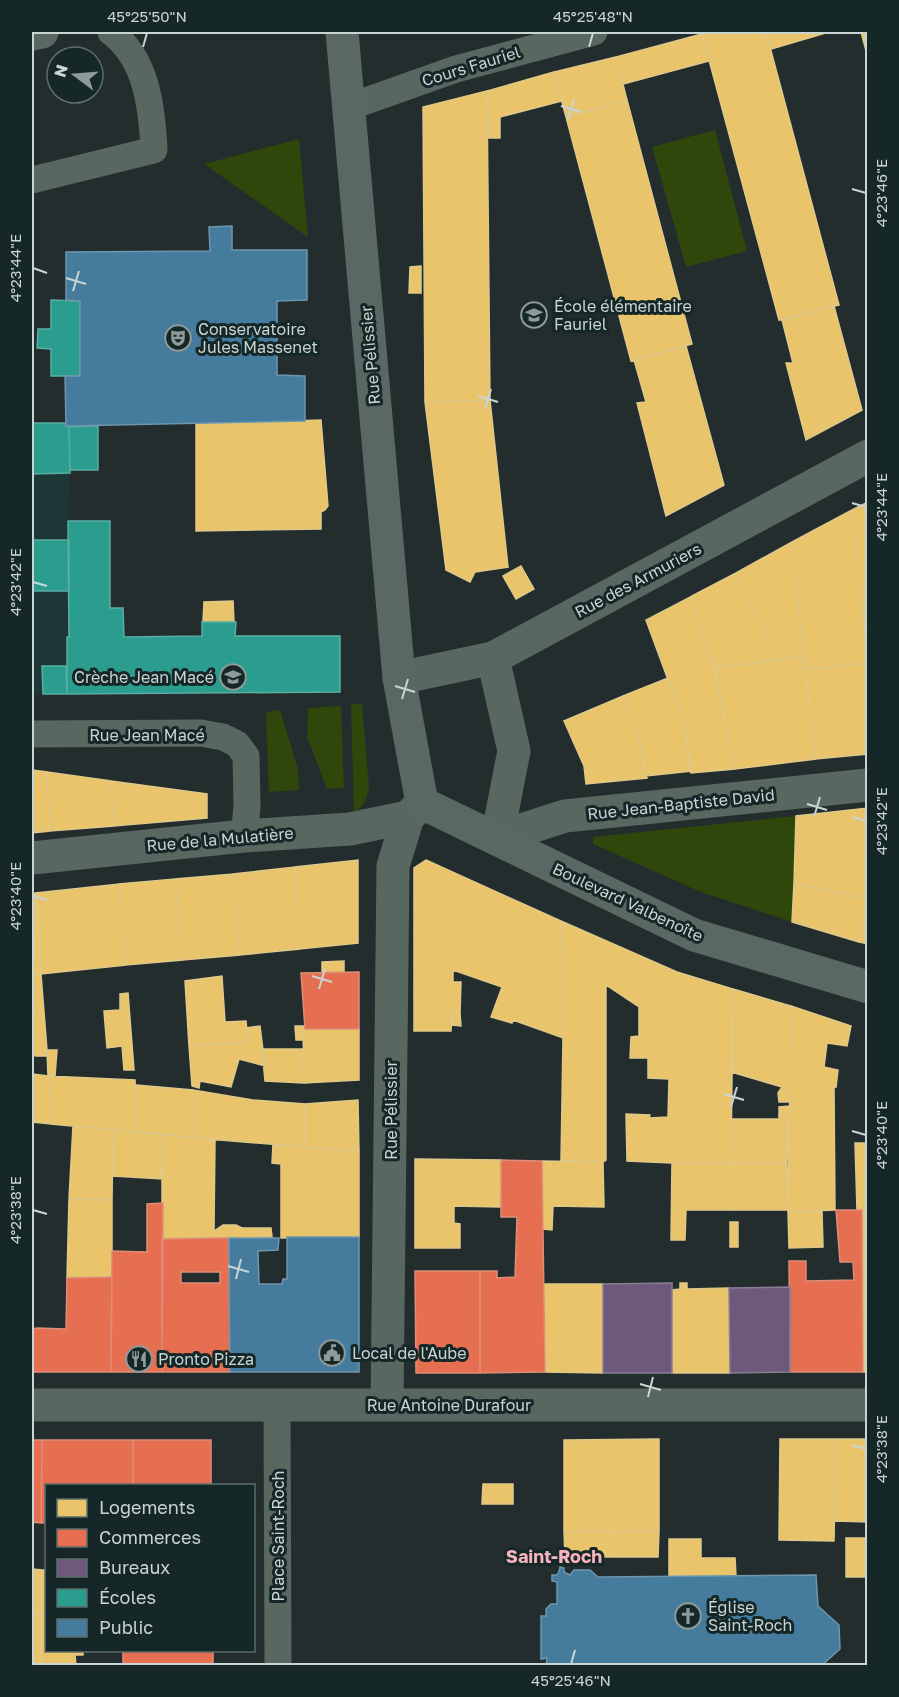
<svg xmlns="http://www.w3.org/2000/svg" width="899" height="1697" viewBox="0 0 899 1697" font-family="'Golos Text',sans-serif">
	<style>
		.built { fill: #1d3737 }
		.green { fill: #2f470b }
		.homes { fill: #e9c46a; stroke: #dfc98a; stroke-width: 1.5 }
		.shops { fill: #e76f51; stroke: #de8d78; stroke-width: 1.5; fill-rule: evenodd }
		.offices { fill: #6d597a; stroke: #897e95; stroke-width: 1.5 }
		.schools { fill: #2a9d8f; stroke: #5aaea4; stroke-width: 1.5 }
		.public { fill: #457b9d; stroke: #6d96ae; stroke-width: 1.5 }
		.lines { fill: none; stroke-linecap: round; stroke-linejoin: round }
		.service { stroke: #596761; stroke-width: 27 }
		.minor { stroke: #596761; stroke-width: 33 }
		.secondary { stroke: #596863; stroke-width: 33 }
		.ticks { fill: none; stroke: #c9d4d4; stroke-width: 2 }
		.labels { text-anchor: middle; stroke-width: 6; stroke-linejoin: round; paint-order: stroke }
		.street-label { font-size: 16px; fill: #c9d4d4; stroke: #152727 }
		.poi-label { font-size: 16px; fill: #c9d4d4; stroke: #152727; text-anchor: start }
		.neighbourhood-label { font-size: 18px; font-weight: bold; fill: #f8b4bd; stroke: #152727 }
		.neatline { fill: none; stroke: #c9d4d4; stroke-width: 2 }
		.ticks-label { font-size: 15px; text-anchor: middle; fill: #c9d4d4 }
	</style>
	<rect width="100%" height="100%" fill="#232d2d"/>
	<!-- built -->
	<path class="built" d="M32 423H66V426L69 427 70 473 68 521 69 637 67 638V694H32Z"/>
	<!-- green -->
	<path class="green" d="M715 130 747 251 686 267 652 147Z
		M299 139 308 237 204 164Z
		M351 704H362L369 787C367 799 364 806 354 813Z
		M341 706 344 788 327 789 307 737 308 708Z
		M280 710 298 769 299 790 269 792 266 712Z
		M796 816 792 922 701 892 593 844V837Z"/>
	<!-- homes -->
	<path class="homes" d="M711 32H766L839 305 779 320 702 34Z
		M766 32H829L771 49Z
		M861 32H868V58Z
		M702 34 709 61 623 84 616 57Z
		M616 57 627 100 566 117 554 72Z
		M554 72 562 101 500 117V138H489L487 91Z
		M487 91 490 400 425 402 423 107Z
		M627 100 692 344 631 361 566 117Z
		M421 266V293H409L410 267Z
		M834 306 862 410 806 440 786 363H793L782 320Z
		M686 346 724 485 666 516 637 403 646 402 634 360Z
		M490 400 508 567 475 572 470 582 446 570 425 402Z
		M321 420 328 506 325 510 321 512V529L196 531V424Z
		M868 502V603L862 604 852 510Z
		M852 510 868 663 805 669 792 542Z
		M792 542 804 657 768 661V631L765 633 734 574Z
		M521 566 534 589 516 599 503 576Z
		M734 574 765 633 768 631V661L714 668 713 660 709 661 692 596Z
		M692 596 709 661 713 660 735 769 691 773 684 723 646 620Z
		M233 601 234 622H203L204 602Z
		M868 603V657L862 604Z
		M804 657 816 759 735 769 714 668Z
		M868 663V754L816 759 805 669Z
		M668 678 684 723 692 771 646 776 638 734 623 696Z
		M623 696 638 734 647 778 586 784 584 766 564 721Z
		M32 770 47 772 50 831 32 833Z
		M47 772 111 781 114 826 50 831Z
		M111 781 207 794V818L114 826Z
		M868 808V899L794 883 796 816Z
		M358 860V943L300 949 295 867Z
		M426 860 561 921 563 1038 513 1020 512 1023 491 1017 502 987 453 970V982H461L460 1013 452 1012 451 1031H414V868Z
		M295 867 300 949 240 955 233 874Z
		M233 874 240 955 183 960 175 879Z
		M175 879 183 960 126 965 119 884Z
		M794 883 868 899V906L859 942 792 922Z
		M119 884 126 965 41 974 36 893Z
		M36 893 41 974 32 975V894Z
		M868 906V944L859 942Z
		M561 921 677 972 733 989 731 1163H672L627 1161 626 1114 650 1115 649 1118 668 1117 669 1079 648 1078V1058H630L631 1037 639 1036V1007L606 985V1160L603 1162 561 1161 563 1038Z
		M344 961V973H322V962Z
		M41 974 47 1050 46 1056H36L32 1055V1014L34 1012 33 998H32V975Z
		M222 976 225 1022 246 1021 248 1042 189 1046 185 981Z
		M733 989 791 1006 789 1102H779L778 1093 782 1087 731 1072Z
		M128 993 134 1070H124L122 1046 107 1048 104 1011 120 1010V994Z
		M791 1006 851 1026 847 1046 827 1043 824 1067 838 1070 836 1087 834 1086 835 1210 788 1212Z
		M452 1012 460 1013 461 1026 452 1025Z
		M260 1026 265 1066 239 1059 231 1087 200 1081 199 1088 192 1086 189 1046 248 1042 246 1028Z
		M295 1026H304V1040H296Z
		M305 1029H359V1080L304 1083 303 1030Z
		M262 1049H304V1083L265 1081Z
		M47 1050H57L55 1076H48Z
		M32 1074 48 1076 51 1124 32 1122Z
		M48 1076 135 1080 137 1132 51 1124Z
		M136 1085 193 1090 196 1138 137 1132Z
		M193 1090 253 1100 305 1104V1147L196 1138Z
		M358 1100 359 1152 305 1147V1104Z
		M789 1106 787 1163H731V1119H779V1107Z
		M73 1126 113 1130 112 1200 69 1199Z
		M113 1130 162 1134 163 1179 113 1176Z
		M162 1134 215 1140 214 1231 223 1225H236L242 1228H271L272 1237 162 1239Z
		M855 1143H868V1210H857Z
		M273 1144 359 1152V1237L281 1238V1164L272 1163Z
		M415 1159 501 1160 500 1207 454 1206V1223L460 1224V1248H415Z
		M542 1161 603 1162 604 1207 553 1206 552 1230 543 1229Z
		M672 1163H731L730 1210H686L685 1240H671Z
		M731 1163H787L788 1210H730Z
		M69 1199 112 1200V1277L67 1278Z
		M862 1210H868V1372H863Z
		M822 1211 823 1247 789 1248 788 1212Z
		M730 1222H738V1247H730Z
		M680 1283H687V1289L729 1288 730 1373H672V1290L680 1289Z
		M544 1284H603V1373L545 1372Z
		M659 1439V1531H564V1440Z
		M780 1439H836L834 1541 779 1540Z
		M836 1439H868V1522L835 1521Z
		M483 1484H513V1504H482Z
		M564 1531H614L613 1557H565Z
		M614 1531H659L658 1557H613Z
		M846 1538H868V1577H846Z
		M669 1539H701V1558H735L736 1576H669Z
		M32 1569 42 1570 41 1615H32Z
		M42 1570H46V1615H41Z
		M32 1615H41V1666H32Z
		M41 1615H46V1650H83V1655H75L76 1666H41Z"/>
	<!-- shops -->
	<path class="shops" d="M359 972V1029H305L301 973Z
		M501 1160 542 1161 545 1372 480 1373V1271H497V1278L515 1277 517 1217H501Z
		M163 1203 162 1372H111L112 1251 147 1252V1204Z
		M836 1210H862L863 1372H790L789 1261H806V1281L854 1280 853 1262H840Z
		M214 1238H229L230 1372H162V1239ZM181 1272H220V1283H181Z
		M415 1271H480V1373H416Z
		M112 1277 111 1372H32V1329L37 1328 66 1329 67 1278Z
		M32 1440H42L41 1523 32 1522Z
		M42 1440H133V1486H46V1523H41Z
		M133 1440H211V1486H133Z
		M123 1650H213V1666H123Z"/>
	<!-- offices -->
	<path class="offices" d="M672 1283V1373H603V1284Z
		M790 1287V1372L730 1373 729 1288Z"/>
	<!-- schools -->
	<path class="schools" d="M51 300 80 301V376H51V349L37 348 38 329H51Z
		M32 423H66V426L69 427 70 473 32 474Z
		M98 426V470H70L69 427Z
		M68 521H110V608H123L124 637 202 636V622H236L235 636H340V692L67 694V637H69Z
		M32 540H69V591H32Z
		M42 666H66L67 694H43Z"/>
	<!-- public -->
	<path class="public" d="M232 226V250H307V300L277 301V375L305 376V421L66 426 65 376H80V301L66 300V252L210 251 209 227Z
		M287 1237H359V1372H230L229 1238H279L278 1250 258 1251 259 1284H282L283 1279H287Z
		M560 1567 564 1568V1572L570 1575 574 1570H590L598 1577 816 1575 818 1606 839 1625 840 1649 821 1666H546L547 1658 541 1659V1616H546V1609L551 1604H557V1582L552 1581V1575H557L559 1572Z"/>
	<g class="lines">
		<!-- service -->
		<path class="service" d="M349 107 456 69 594 32
			M32 180 154 150C152 108 147 59 111 32
			M32 734 201 733 223 737 237 744 246 756 247 807 244 836
			M277 1406 278 1666"/>
		<!-- minor -->
		<path class="minor" d="M493 658 514 751 497 838 565 816 868 785
			M399 678 493 658 868 456
			M32 858 244 836 350 829 408 817
			M32 1405H868
			M387 1405 393 866 408 817 422 803"/>
		<!-- secondary -->
		<path class="secondary" d="M342 32 399 678 422 803 694 935 868 987
			M32 34 42 32"/>
	</g>
	<!-- ticks -->
	<path class="ticks" d="M143 47 147 33M589 47 593 33M561 106 581 112M568 119 574 99M852 189 866 193M33 268 47 273M66 278 86 284M73 291 79 271M478 396 498 402M485 409 491 389M852 503 866 507M33 582 47 586M395 686 415 692M402 699 408 679M807 804 827 810M814 817 820 797M852 817 866 821M33 896 47 900M312 976 332 982M319 989 325 969M724 1094 744 1100M731 1107 737 1087M852 1131 866 1135M33 1210 47 1214M228 1266 249 1272M236 1279 241 1259M640 1384 661 1390M648 1397 653 1377M852 1445 866 1449M571 1664 575 1650"/>
	<!-- icons -->
	<defs>
		<g id="school-ring" transform="scale(1.35)"><circle r="9.5" fill="#152727" stroke="#8f9a9a" stroke-width="1.5"/><path d="M0-5L7-2L0 1L-7-2ZM-4 1L0 2.5L4 1V4Q0 6-4 4Z" fill="#8f9a9a"/></g>
		<g id="theatre-ring" transform="scale(1.35)"><circle r="9.5" fill="#152727" stroke="#8f9a9a" stroke-width="1.5"/><path d="M-5-5.5Q0-4 5-5.5V0Q5 5 0 6Q-5 5-5 0ZM-3.3-2.5H-1v1.5H-3.3ZM1-2.5H3.3v1.5H1ZM-2.8 1Q0 5.5 2.8 1Z" fill="#8f9a9a"/></g>
		<g id="civic-ring" transform="scale(1.35)"><circle r="9.5" fill="#152727" stroke="#8f9a9a" stroke-width="1.5"/><path d="M-.6-6.5H3V-4.5H.6V-3L4-1V1h2V6H-6V1h2V-1L-.6-3ZM-1.2 2.5V6h2.4V2.5Z" fill="#8f9a9a"/></g>
		<g id="restaurant-ring" transform="scale(1.35)"><circle r="9.5" fill="#152727" stroke="#8f9a9a" stroke-width="1.5"/><path d="M-5-6h1v4h1v-4h1v4h1v-4h1v5L-1.5 .5V6h-2V.5L-5-1ZM5-6V6H3V1.5H1.5Q1.5-4 5-6Z" fill="#8f9a9a"/></g>
		<g id="church-ring" transform="scale(1.35)"><circle r="9.5" fill="#152727" stroke="#8f9a9a" stroke-width="1.5"/><path d="M-1.2-6h2.4v3.5h3.3v2.4h-3.3V6h-2.4V-.1h-3.3v-2.4h3.3Z" fill="#8f9a9a"/></g>
	</defs>
	<g fill-rule="evenodd">
		<use href="#school-ring" x="534" y="315"/>
		<use href="#theatre-ring" x="178" y="338"/>
		<use href="#school-ring" x="233" y="677"/>
		<use href="#civic-ring" x="332" y="1353"/>
		<use href="#restaurant-ring" x="139" y="1359"/>
		<use href="#church-ring" x="688" y="1616"/>
	</g>
	<g class="labels">
		<!-- street labels -->
		<g class="street-label">
			<text transform="translate(471 66) rotate(-17)" y="6">Cours Fauriel</text>
			<text transform="translate(370 355) rotate(-95)" y="6">Rue Pélissier</text>
			<text transform="translate(638 580) rotate(-28)" y="6">Rue des Armuriers</text>
			<text x="147" y="741">Rue Jean Macé</text>
			<text transform="translate(681 804) rotate(-6)" y="6">Rue Jean-Baptiste David</text>
			<text transform="translate(220 839) rotate(-5)" y="6">Rue de la Mulatière</text>
			<text transform="translate(628 902) rotate(25)" y="6">Boulevard Valbenoîte</text>
			<text transform="translate(391 1110) rotate(-90)" y="6">Rue Pélissier</text>
			<text x="449" y="1411">Rue Antoine Durafour</text>
			<text transform="translate(278 1536) rotate(-90)" y="6">Place Saint-Roch</text>
		</g>
		<!-- poi labels -->
		<g class="poi-label">
			<text x="554" y="312">École élémentaire<tspan x="554" dy="18">Fauriel</tspan></text>
			<text x="198" y="335">Conservatoire<tspan x="198" dy="18">Jules Massenet</tspan></text>
			<text x="214" y="683" text-anchor="end">Crèche Jean Macé</text>
			<text x="352" y="1359">Local de l'Aube</text>
			<text x="158" y="1365">Pronto Pizza</text>
			<text x="708" y="1613">Église<tspan x="708" dy="18">Saint-Roch</tspan></text>
		</g>
		<!-- neighbourhood labels -->
		<g class="neighbourhood-label">
			<text x="554" y="1563">Saint-Roch</text>
		</g>
	</g>
	<!-- border -->
	<rect width="899" height="1697" fill="none" stroke="#152727" stroke-width="66"/>
	<!-- legend -->
	<rect x="45" y="1484" width="210" height="168" fill="#152727" stroke="#5d6c6c" stroke-width="1.5"/>
	<rect x="57" y="1499" width="30" height="18" fill="#e9c46a" stroke="#5d6c6c" stroke-width="1.5"/>
	<text x="99" y="1514" font-size="18" fill="#c9d4d4">Logements</text>
	<rect x="57" y="1529" width="30" height="18" fill="#e76f51" stroke="#5d6c6c" stroke-width="1.5"/>
	<text x="99" y="1544" font-size="18" fill="#c9d4d4">Commerces</text>
	<rect x="57" y="1559" width="30" height="18" fill="#6d597a" stroke="#5d6c6c" stroke-width="1.5"/>
	<text x="99" y="1574" font-size="18" fill="#c9d4d4">Bureaux</text>
	<rect x="57" y="1589" width="30" height="18" fill="#2a9d8f" stroke="#5d6c6c" stroke-width="1.5"/>
	<text x="99" y="1604" font-size="18" fill="#c9d4d4">Écoles</text>
	<rect x="57" y="1619" width="30" height="18" fill="#457b9d" stroke="#5d6c6c" stroke-width="1.5"/>
	<text x="99" y="1634" font-size="18" fill="#c9d4d4">Public</text>
	<!-- north arrow -->
	<g transform="translate(75 75) rotate(286)"><circle r="28" fill="#152727" stroke="#5d6c6c" stroke-width="1.5"/>
	<path d="M0-4.5L10 22L0 15L-10 22Z" fill="#8f9a9a"/>
	<text y="-9" font-size="16" font-weight="bold" text-anchor="middle" fill="#c9d4d4">N</text>
	</g>
	<rect x="33" y="33" width="833" height="1631" class="neatline"/>
	<g class="ticks-label">
		<text x="147" y="22">45°25'50"N</text>
		<text x="593" y="22">45°25'48"N</text>
		<text transform="translate(882 193) rotate(-90)" y="5">4°23'46"E</text>
		<text transform="translate(16 268) rotate(-90)" y="5">4°23'44"E</text>
		<text transform="translate(882 507) rotate(-90)" y="5">4°23'44"E</text>
		<text transform="translate(16 582) rotate(-90)" y="5">4°23'42"E</text>
		<text transform="translate(882 821) rotate(-90)" y="5">4°23'42"E</text>
		<text transform="translate(16 896) rotate(-90)" y="5">4°23'40"E</text>
		<text transform="translate(882 1135) rotate(-90)" y="5">4°23'40"E</text>
		<text transform="translate(16 1210) rotate(-90)" y="5">4°23'38"E</text>
		<text transform="translate(882 1449) rotate(-90)" y="5">4°23'38"E</text>
		<text x="571" y="1686">45°25'46"N</text>
	</g>
</svg>
